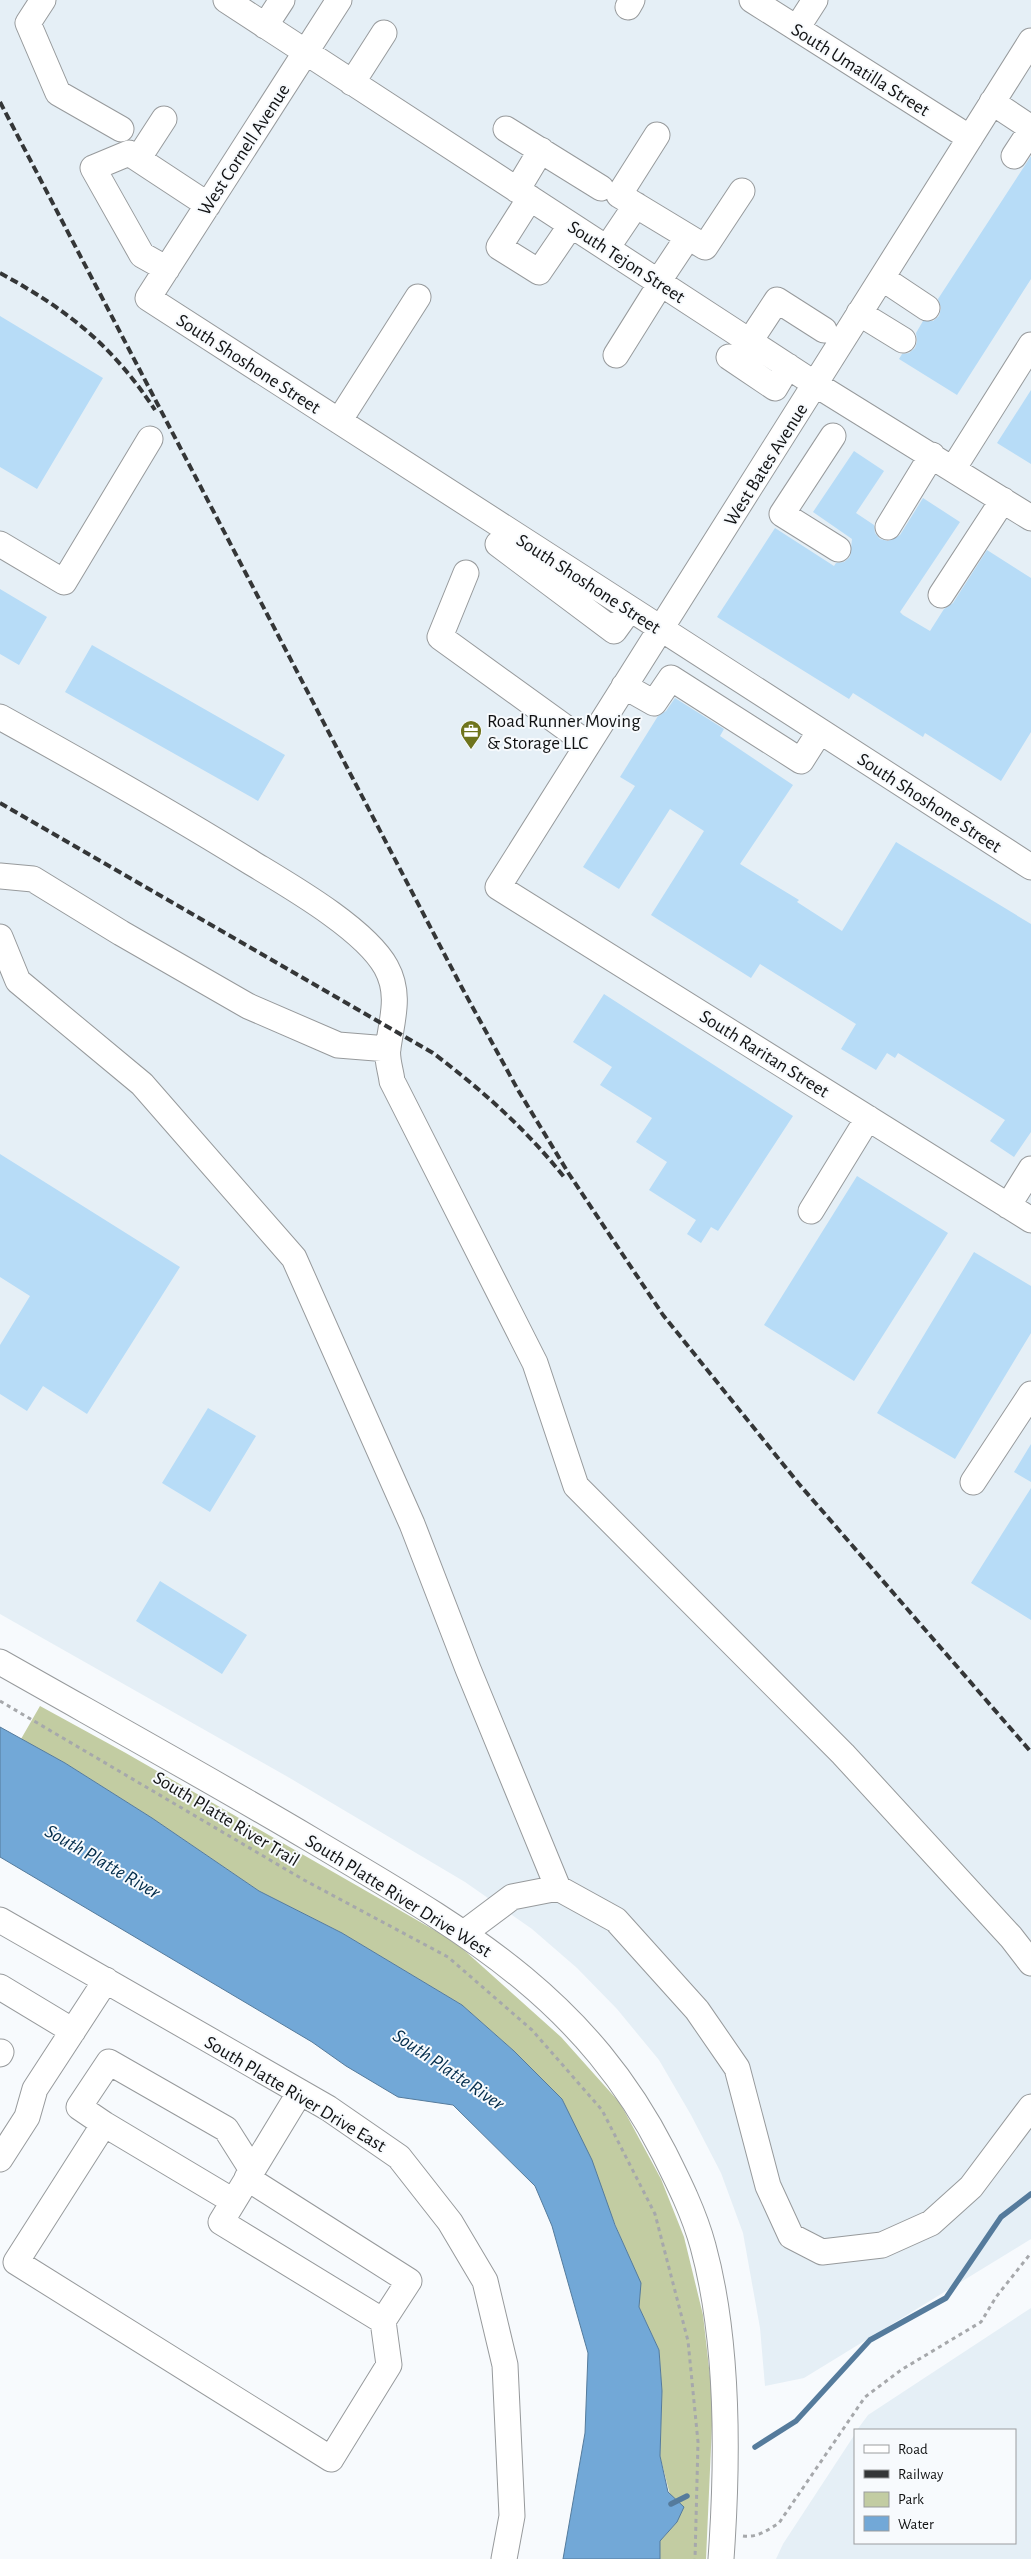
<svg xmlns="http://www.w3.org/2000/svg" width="1031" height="2559" viewBox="0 0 1031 2559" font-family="'Alegreya Sans',sans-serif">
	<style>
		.built { fill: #e5eff6 }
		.green { fill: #c2cca2 }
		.water { fill: #72a8d7; stroke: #557b9c }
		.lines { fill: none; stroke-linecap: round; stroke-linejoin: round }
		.stream { stroke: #557b9c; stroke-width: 5.5 }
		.building { fill: #b7dcf7 }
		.minor-casing { stroke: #979a9c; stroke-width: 27 }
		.path { stroke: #a6a8ab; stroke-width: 3; stroke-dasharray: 4 4; stroke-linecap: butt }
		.minor { stroke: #fff; stroke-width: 25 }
		.rail { stroke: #343637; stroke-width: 4; stroke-dasharray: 8 4; stroke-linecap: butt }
		.labels { text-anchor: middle; stroke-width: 4; stroke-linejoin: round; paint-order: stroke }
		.street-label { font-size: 19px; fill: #111213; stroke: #f7fafd }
		.poi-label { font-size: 19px; fill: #111213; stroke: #f7fafd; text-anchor: start }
		.water-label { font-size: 20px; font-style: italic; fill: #022c4b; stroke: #f7fafd }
	</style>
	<rect width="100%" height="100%" fill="#f7fafd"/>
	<!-- built -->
	<path class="built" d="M0 0H1031V2239L804 2378 765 2386 760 2328 743 2233 721 2173 691 2115 659 2060 617 2009 577 1968 532 1929 465 1882 288 1777 0 1614Z
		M1031 2308V2559H776L783 2544 855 2434V2543H1015V2430H857L868 2415Z"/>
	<!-- green -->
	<path class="green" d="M40 1706 124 1752 455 1942 561 2037 620 2103 661 2179 684 2237 703 2315 713 2403 706 2559H660V2541L677 2522 660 2456 662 2391 659 2350 639 2307 640 2283 562 2099 514 2051 462 2005 342 1933 259 1891 152 1818 65 1763 21 1739Z"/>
	<!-- water -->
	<path class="water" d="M0 1727 65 1763 152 1818 259 1891 342 1933 462 2005 514 2051 562 2099 592 2160 615 2225 641 2283 639 2307 659 2350 662 2391 660 2456 668 2492 684 2507 677 2522 660 2541V2559H563L585 2433 588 2353 552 2226 535 2186 453 2105 398 2097 346 2066 312 2042 0 1857Z"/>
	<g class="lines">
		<!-- stream -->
		<path class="stream" d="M755 2447 796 2421 870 2340 946 2298 1001 2217 1031 2194
			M671 2504 687 2496"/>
	</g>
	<!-- building -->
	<path class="building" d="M1031 156V279L957 395 899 359 902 354 909 353 915 348 917 341 916 333 923 321H933L939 316 941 308 938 299Z
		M0 316 103 378 37 489 0 467Z
		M1031 390V464L997 443Z
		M854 451 884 471 856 513 874 525 875 533 880 539 888 541 900 535 923 498 960 522 900 612 903 615 930 631 944 609 953 603 987 550 1031 578V732L1001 781 925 733 923 737 853 693 849 699 717 617 775 528 834 566 836 563 844 562 850 557 852 539 813 512Z
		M0 589 47 617 19 665 0 654Z
		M92 645 285 755 258 801 65 692Z
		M675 698 724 729 720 736 793 785 740 864 799 900 797 902 842 931 896 842 1031 924V1132L1014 1157 990 1141 1005 1120 898 1053 895 1058 887 1053 876 1070 841 1049 856 1024 760 964 751 978 651 915 704 831 670 809 619 889 583 867 635 786 620 777 658 716 666 711Z
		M604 994 793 1116 718 1231 711 1227 701 1243 687 1234 696 1220 649 1190 667 1162 636 1142 652 1118 600 1085 612 1067 573 1042Z
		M0 1154 180 1267 87 1414 43 1386 27 1411 0 1394V1345L30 1296 0 1277Z
		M857 1176 948 1233 854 1381 764 1325Z
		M974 1252 1031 1286V1333L955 1459 877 1413Z
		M208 1408 256 1436 210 1512 162 1483Z
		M1031 1444V1482L1014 1472Z
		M1031 1488V1620L971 1583Z
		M160 1581 247 1635 222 1674 136 1621Z"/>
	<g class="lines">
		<!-- minor casing -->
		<g class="minor-casing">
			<path id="minor" d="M43 0 28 23 58 93 121 129
				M226 0 815 384 1031 518
				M339 0 148 298 1031 867
				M752 0 970 138
				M628 7 632 0
				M265 26 282 0
				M797 28 815 0
				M1031 41 498 887 1031 1220
				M352 83 384 33
				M992 102 1031 128
				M506 129 601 188
				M657 135 619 195 705 247 742 191
				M1014 156 1031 130
				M138 159 164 119
				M517 190 541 150
				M530 198 499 247 539 272 571 225
				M607 248 636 205
				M167 269 142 255 93 168 129 153 208 205
				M882 278 927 308
				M658 282 688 237
				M859 313 903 340
				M750 341 777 300 824 330
				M616 355 661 283
				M729 357 775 388 788 366
				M339 421 418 297
				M833 436 782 514 838 549
				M953 469 1031 345
				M888 527 932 455
				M0 544 64 582 150 439
				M498 544 614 631 630 609
				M466 573 440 637 588 744
				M941 595 1003 500
				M624 686 654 703 671 678 801 761 820 731
				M0 717C85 764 170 812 252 863 290 886 365 929 386 967 401 994 392 1019 388 1048 386 1058 391 1071 392 1081L535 1363 576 1486 843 1754 1011 1937 1031 1963
				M0 876 33 879 121 933 248 1006 338 1045 388 1049
				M0 937 18 981 142 1084 294 1258 412 1524 468 1669 558 1888
				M1008 1206 1031 1169
				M811 1211 868 1118
				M973 1482 1031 1394
				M0 1662C104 1721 209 1779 312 1840 458 1927 583 1994 664 2153 679 2183 694 2213 703 2246 729 2341 728 2461 721 2559
				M0 1920 328 2108 399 2157 450 2222 485 2281 505 2365 512 2516 504 2559
				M464 1933 512 1897 558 1888 616 1920 697 2010 737 2068 768 2186 791 2236 822 2252 882 2245 931 2223 971 2187 1031 2107
				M0 1987 73 2031
				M0 2054 1 2052
				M104 2124 79 2107 109 2062 226 2129 252 2170
				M0 2159 27 2117 35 2089 106 1980
				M247 2178 409 2281 383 2321
				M233 2201 104 2124 16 2262 331 2459 389 2365 383 2321 221 2222 300 2092"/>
		</g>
		<!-- path -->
		<path class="path" d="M0 1701 304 1880 448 1957 532 2030 602 2110 655 2214 688 2341 698 2442 695 2559
			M743 2536C757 2538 768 2530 779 2523L865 2397 901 2370 981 2322 996 2297 1031 2253"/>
		<!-- minor -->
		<use href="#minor" class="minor"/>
		<!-- rail -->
		<path class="rail" d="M0 102 461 986 518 1090 569 1174 663 1315 799 1484 1031 1752
			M0 273C68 310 112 345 155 410
			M0 803 433 1053C482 1090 526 1129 564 1177"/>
	</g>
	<!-- icons -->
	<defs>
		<g id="office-pin" transform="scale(1.125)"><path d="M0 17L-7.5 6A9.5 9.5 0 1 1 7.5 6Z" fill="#6f741c" stroke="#f7fafd"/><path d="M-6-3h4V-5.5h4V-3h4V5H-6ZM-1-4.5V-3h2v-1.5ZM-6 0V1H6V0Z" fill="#fff"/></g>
	</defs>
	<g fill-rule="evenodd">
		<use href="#office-pin" x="471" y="731"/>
	</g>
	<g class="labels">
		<!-- street labels -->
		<g class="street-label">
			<text transform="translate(861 69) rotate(32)" y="7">South Umatilla Street</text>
			<text transform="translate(243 149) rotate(-57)" y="7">West Cornell Avenue</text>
			<text transform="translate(627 261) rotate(33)" y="7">South Tejon Street</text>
			<text transform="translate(249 363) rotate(33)" y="7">South Shoshone Street</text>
			<text transform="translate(765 464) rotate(-58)" y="7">West Bates Avenue</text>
			<text transform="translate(589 583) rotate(33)" y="7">South Shoshone Street</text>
			<text transform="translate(930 802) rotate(33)" y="7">South Shoshone Street</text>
			<text transform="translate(765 1053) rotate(32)" y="7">South Raritan Street</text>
			<text transform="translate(227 1818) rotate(31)" y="7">South Platte River Trail</text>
			<text transform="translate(399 1895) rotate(32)" y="7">South Platte River Drive West</text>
			<text transform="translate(296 2093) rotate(31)" y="7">South Platte River Drive East</text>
		</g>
		<!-- poi labels -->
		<g class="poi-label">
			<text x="487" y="727">Road Runner Moving<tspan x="487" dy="22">&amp; Storage LLC</tspan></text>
		</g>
		<!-- water labels -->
		<g class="water-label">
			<text transform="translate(103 1861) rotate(30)" y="7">South Platte River</text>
			<text transform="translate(449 2069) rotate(34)" y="7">South Platte River</text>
		</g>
	</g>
	<!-- legend -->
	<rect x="854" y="2429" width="162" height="115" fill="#f7fafd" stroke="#9b9d9f"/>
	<rect x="864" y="2445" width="25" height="8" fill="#ffffff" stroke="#9b9d9f"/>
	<text x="898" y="2454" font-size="15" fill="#111213">Road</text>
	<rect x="864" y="2470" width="25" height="8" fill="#343637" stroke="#9b9d9f"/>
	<text x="898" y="2479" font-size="15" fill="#111213">Railway</text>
	<rect x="864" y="2492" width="25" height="15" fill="#c2cca2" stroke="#9b9d9f"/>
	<text x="898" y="2504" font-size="15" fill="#111213">Park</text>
	<rect x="864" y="2516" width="25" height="15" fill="#72a8d7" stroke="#9b9d9f"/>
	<text x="898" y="2529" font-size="15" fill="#111213">Water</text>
</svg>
